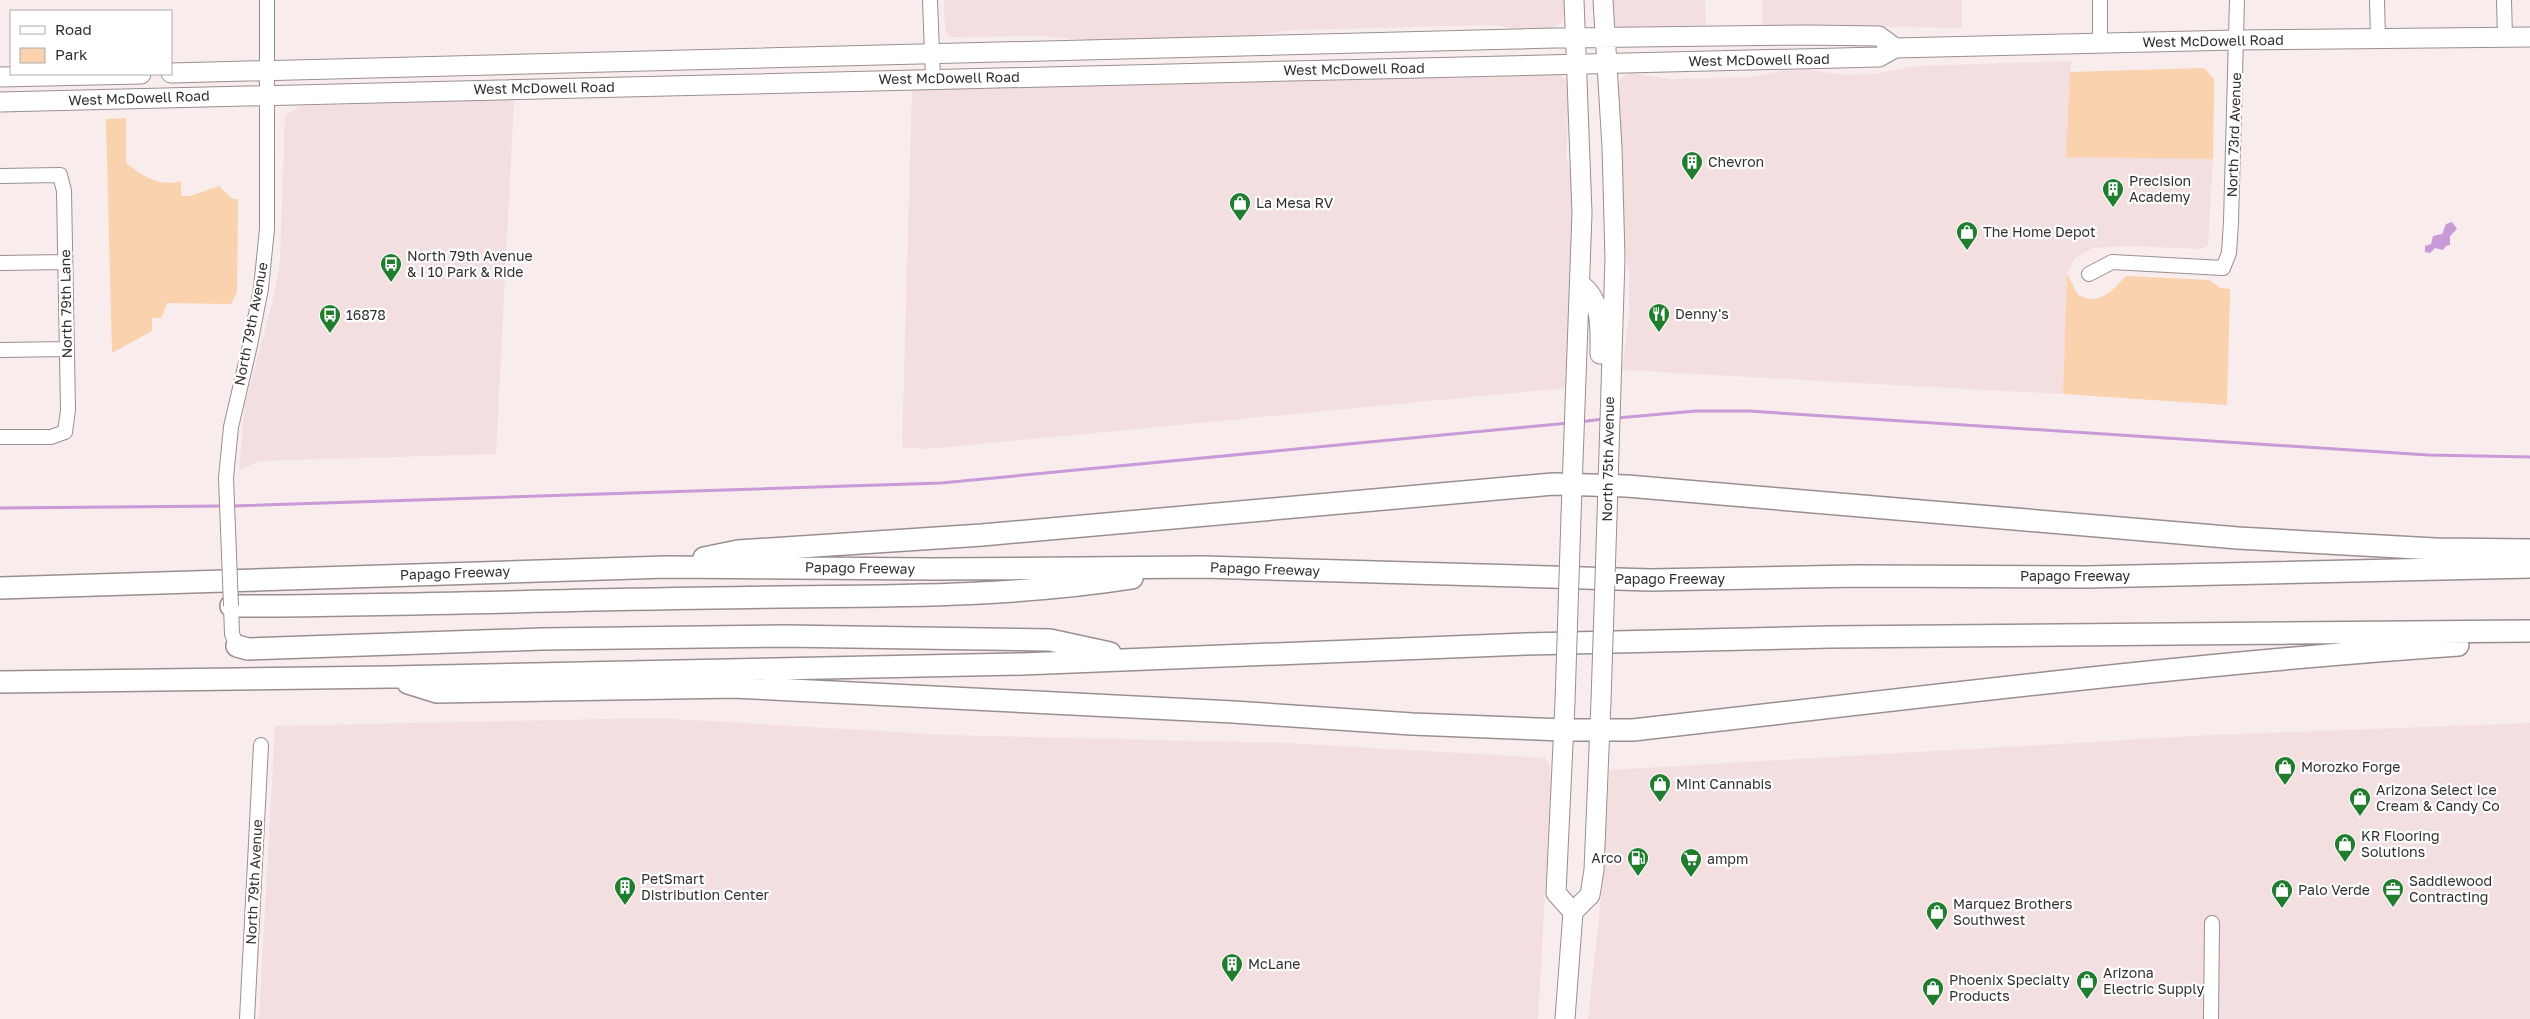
<svg xmlns="http://www.w3.org/2000/svg" width="2530" height="1019" viewBox="0 0 2530 1019" font-family="'Golos Text',sans-serif">
	<style>
		.built { fill: #f3dee0 }
		.green { fill: #fad2ad }
		.water { fill: #c99ad8 }
		.lines { fill: none; stroke-linecap: round; stroke-linejoin: round }
		.stream { stroke: #c99ad8; stroke-width: 3 }
		.minor-casing { stroke: #9a8f90; stroke-width: 16 }
		.major-casing { stroke: #9a8f90; stroke-width: 21 }
		.highway-casing { stroke: #9a8f90; stroke-width: 24 }
		.minor { stroke: #fff; stroke-width: 14 }
		.major { stroke: #fff; stroke-width: 19 }
		.highway { stroke: #fff; stroke-width: 21 }
		.minor-bridge-casing { stroke: #9a8f90; stroke-width: 16; stroke-linecap: butt }
		.major-bridge-casing { stroke: #9a8f90; stroke-width: 21; stroke-linecap: butt }
		.minor-bridge { stroke: #fff; stroke-width: 14 }
		.major-bridge { stroke: #fff; stroke-width: 19 }
		.labels { text-anchor: middle; stroke-width: 4.5; stroke-linejoin: round; paint-order: stroke }
		.street-label { font-size: 14px; fill: #342f2f; stroke: #fff }
		.poi-label { font-size: 14px; fill: #342f2f; stroke: #fff; text-anchor: start }
	</style>
	<rect width="100%" height="100%" fill="#f9eced"/>
	<!-- built -->
	<path class="built" d="M944 0H1565V10L1562 23 1549 28 1521 29 1489 25 1292 30 1252 36 1089 40 1041 36 950 37 945 29Z
		M1612 0H1705L1706 25 1613 27Z
		M1762 0H1962V28L1763 25Z
		M2071 61 2066 157 2213 159 2208 245 2202 249 2129 246 2093 248 2075 258 2067 274 2063 394 1622 370 1629 316V275L1624 240 1622 169 1616 91 1617 84 1624 76 1630 73 1671 79 1750 77 1781 71 1808 70 1845 75 1874 74 1915 66Z
		M1554 75 1562 76 1565 79 1569 93 1566 158 1572 177 1571 266 1565 388 926 449 902 447 912 90Z
		M514 100 496 454 259 461 239 471 245 404 272 304 280 263 285 116 299 106Z
		M657 718 947 735 1286 743 1546 758 1550 768 1551 785 1538 1019H259L275 726Z
		M2530 723V1019H1588L1604 871 1609 770 2211 735Z"/>
	<!-- green -->
	<path class="green" d="M2204 68 2214 79 2213 159 2066 157 2070 72Z
		M126 118V163C144 177 159 187 181 181V196H190L219 186 232 199H238L237 292 231 304 167 303 161 318H152V331L112 353 106 119Z
		M2067 274 2078 295C2100 307 2112 290 2126 276L2209 280 2220 288 2230 289 2227 405 2063 394Z"/>
	<!-- water -->
	<path class="water" d="M2452 222 2457 229 2450 236V245L2446 246 2443 250 2435 248 2430 253 2425 252V246L2431 244 2433 236 2442 234 2446 224Z"/>
	<g class="lines">
		<!-- stream -->
		<path class="stream" d="M1617 418 1696 411H1749L2428 455 2530 457
			M1580 422 1603 419
			M231 506 941 483 1569 423
			M0 508 224 506"/>
		<!-- minor casing -->
		<g class="minor-casing">
			<path id="minor" d="M930 0 933 79
				M2100 0V42
				M2377 0 2378 38
				M2504 0 2505 37
				M0 176 60 175 64 191 68 410 65 432 51 437H0
				M0 263 65 262
				M2089 274 2112 262 2223 268 2229 253 2231 222 2237 0
				M0 350 67 349
				M226 478 231 427 250 345 261 288 267 229V0
				M231 606 232 634 237 646
				M247 1019 261 745
				M2211 1019 2212 923"/>
		</g>
		<!-- major casing -->
		<g class="major-casing">
			<path id="major" d="M1603 0 1612 147 1615 258 1607 517
				M171 73 1556 38 1807 35 1879 36 1895 48
				M0 77 141 74
				M0 102 1879 57 1895 48 2236 40 2530 37
				M1580 284C1603 300 1600 329 1600 354
				M1571 516 1582 213 1574 0
				M1565 702 1556 893 1573 912
				M1565 1019 1573 912 1590 895 1594 870 1601 701"/>
		</g>
		<!-- highway casing -->
		<g class="highway-casing">
			<path id="highway" d="M704 558 738 551 982 535 1553 484 1627 486 2238 538 2435 549 2530 550
				M0 588 666 567 934 569 1204 567 1651 580 1857 576 2088 577 2530 567
				M231 606C391 606 551 600 711 598 852 595 993 600 1132 578
				M237 646 248 649 542 639 784 636 1050 640 1110 653
				M0 682 391 677 1022 664 1526 644 1829 637 2530 631
				M408 683 437 692 734 687 1233 712 1412 724 1564 730H1633C1907 699 2182 664 2458 645"/>
		</g>
		<!-- minor -->
		<use href="#minor" class="minor"/>
		<!-- major -->
		<use href="#major" class="major"/>
		<!-- highway -->
		<use href="#highway" class="highway"/>
		<!-- minor-bridge casing -->
		<g class="minor-bridge-casing">
			<path id="minor-bridge" d="M226 478 231 606"/>
		</g>
		<!-- major-bridge casing -->
		<g class="major-bridge-casing">
			<path id="major-bridge" d="M1601 701 1607 517
				M1565 702 1571 516"/>
		</g>
		<!-- minor-bridge -->
		<use href="#minor-bridge" class="minor-bridge"/>
		<!-- major-bridge -->
		<use href="#major-bridge" class="major-bridge"/>
	</g>
	<!-- icons -->
	<defs>
		<g id="building-pin" transform="scale(1.125)"><path d="M0 17L-7.5 6A9.5 9.5 0 1 1 7.5 6Z" fill="#207d2e" stroke="#fff"/><path d="M-4-6H4V6H1V3H-1V6H-4ZM-2.5-4.3h1.7v1.8h-1.7ZM.8-4.3h1.7v1.8H.8ZM-2.5-1h1.7V.8h-1.7ZM.8-1h1.7V.8H.8Z" fill="#fff"/></g>
		<g id="shop-pin" transform="scale(1.125)"><path d="M0 17L-7.5 6A9.5 9.5 0 1 1 7.5 6Z" fill="#207d2e" stroke="#fff"/><path d="M-5-2.5h2.3a2.7 3.5 0 0 1 5.4 0H5L5.5 6h-11ZM-1.5-2.5h3a1.5 2.3 0 0 0-3 0Z" fill="#fff"/></g>
		<g id="bus-pin" transform="scale(1.125)"><path d="M0 17L-7.5 6A9.5 9.5 0 1 1 7.5 6Z" fill="#207d2e" stroke="#fff"/><path d="M-5-6H5V4H4V6H2V4H-2V6H-4V4H-5ZM-3.5-4V0h7V-4ZM-3.5 1.2v1.5H-2V1.2ZM2 1.2v1.5H3.5V1.2Z" fill="#fff"/></g>
		<g id="restaurant-pin" transform="scale(1.125)"><path d="M0 17L-7.5 6A9.5 9.5 0 1 1 7.5 6Z" fill="#207d2e" stroke="#fff"/><path d="M-5-6h1v4h1v-4h1v4h1v-4h1v5L-1.5 .5V6h-2V.5L-5-1ZM5-6V6H3V1.5H1.5Q1.5-4 5-6Z" fill="#fff"/></g>
		<g id="fuel-pin" transform="scale(1.125)"><path d="M0 17L-7.5 6A9.5 9.5 0 1 1 7.5 6Z" fill="#207d2e" stroke="#fff"/><path d="M-5.5-6h7V0h2V4h1.3V-2.5L3-4.5l.8-.8L6-3V5H2.5V1h-1V6h-7ZM-4.2-4.7v3.2H.2V-4.7Z" fill="#fff"/></g>
		<g id="supermarket-pin" transform="scale(1.125)"><path d="M0 17L-7.5 6A9.5 9.5 0 1 1 7.5 6Z" fill="#207d2e" stroke="#fff"/><path d="M-6-5.5h2.5l.6 2H6L4.5 2H-2.5L-4.4-4H-6ZM-1.5 3.2a1.3 1.3 0 1 0 .1 0ZM3 3.2a1.3 1.3 0 1 0 .1 0Z" fill="#fff"/></g>
		<g id="office-pin" transform="scale(1.125)"><path d="M0 17L-7.5 6A9.5 9.5 0 1 1 7.5 6Z" fill="#207d2e" stroke="#fff"/><path d="M-6-3h4V-5.5h4V-3h4V5H-6ZM-1-4.5V-3h2v-1.5ZM-6 0V1H6V0Z" fill="#fff"/></g>
	</defs>
	<g fill-rule="evenodd">
		<use href="#building-pin" x="1692" y="162"/>
		<use href="#building-pin" x="2113" y="189"/>
		<use href="#shop-pin" x="1240" y="203"/>
		<use href="#shop-pin" x="1967" y="232"/>
		<use href="#bus-pin" x="391" y="264"/>
		<use href="#restaurant-pin" x="1659" y="314"/>
		<use href="#bus-pin" x="330" y="315"/>
		<use href="#shop-pin" x="2285" y="767"/>
		<use href="#shop-pin" x="1660" y="784"/>
		<use href="#shop-pin" x="2360" y="798"/>
		<use href="#shop-pin" x="2345" y="844"/>
		<use href="#fuel-pin" x="1638" y="858"/>
		<use href="#supermarket-pin" x="1691" y="859"/>
		<use href="#building-pin" x="625" y="887"/>
		<use href="#office-pin" x="2393" y="889"/>
		<use href="#shop-pin" x="2282" y="890"/>
		<use href="#shop-pin" x="1937" y="912"/>
		<use href="#building-pin" x="1232" y="964"/>
		<use href="#shop-pin" x="2087" y="981"/>
		<use href="#shop-pin" x="1933" y="988"/>
	</g>
	<g class="labels">
		<!-- street labels -->
		<g class="street-label">
			<text transform="translate(2213 41) rotate(-1)" y="5">West McDowell Road</text>
			<text transform="translate(1759 60) rotate(-1)" y="5">West McDowell Road</text>
			<text transform="translate(1354 69) rotate(-1)" y="5">West McDowell Road</text>
			<text transform="translate(949 78) rotate(-1)" y="5">West McDowell Road</text>
			<text transform="translate(544 88) rotate(-1)" y="5">West McDowell Road</text>
			<text transform="translate(139 98) rotate(-2)" y="5">West McDowell Road</text>
			<text transform="translate(2234 135) rotate(-88)" y="5">North 73rd Avenue</text>
			<text transform="translate(66 304) rotate(-91)" y="5">North 79th Lane</text>
			<text transform="translate(251 324) rotate(-79)" y="5">North 79th Avenue</text>
			<text transform="translate(1608 459) rotate(-89)" y="5">North 75th Avenue</text>
			<text transform="translate(860 568) rotate(1)" y="5">Papago Freeway</text>
			<text transform="translate(1265 569) rotate(2)" y="5">Papago Freeway</text>
			<text transform="translate(455 573) rotate(-2)" y="5">Papago Freeway</text>
			<text x="2075" y="581">Papago Freeway</text>
			<text x="1670" y="584">Papago Freeway</text>
			<text transform="translate(254 882) rotate(-87)" y="5">North 79th Avenue</text>
		</g>
		<!-- poi labels -->
		<g class="poi-label">
			<text x="1708" y="167">Chevron</text>
			<text x="2129" y="186">Precision<tspan x="2129" dy="16">Academy</tspan></text>
			<text x="1256" y="208">La Mesa RV</text>
			<text x="1983" y="237">The Home Depot</text>
			<text x="407" y="261">North 79th Avenue<tspan x="407" dy="16">&amp; I 10 Park &amp; Ride</tspan></text>
			<text x="1675" y="319">Denny's</text>
			<text x="346" y="320">16878</text>
			<text x="2301" y="772">Morozko Forge</text>
			<text x="1676" y="789">Mint Cannabis</text>
			<text x="2376" y="795">Arizona Select Ice<tspan x="2376" dy="16">Cream &amp; Candy Co</tspan></text>
			<text x="2361" y="841">KR Flooring<tspan x="2361" dy="16">Solutions</tspan></text>
			<text x="1622" y="863" text-anchor="end">Arco</text>
			<text x="1707" y="864">ampm</text>
			<text x="641" y="884">PetSmart<tspan x="641" dy="16">Distribution Center</tspan></text>
			<text x="2409" y="886">Saddlewood<tspan x="2409" dy="16">Contracting</tspan></text>
			<text x="2298" y="895">Palo Verde</text>
			<text x="1953" y="909">Marquez Brothers<tspan x="1953" dy="16">Southwest</tspan></text>
			<text x="1248" y="969">McLane</text>
			<text x="2103" y="978">Arizona<tspan x="2103" dy="16">Electric Supply</tspan></text>
			<text x="1949" y="985">Phoenix Specialty<tspan x="1949" dy="16">Products</tspan></text>
		</g>
	</g>
	<!-- legend -->
	<rect x="10" y="10" width="162" height="65" fill="#ffffff" stroke="#aeacac"/>
	<rect x="20" y="26" width="25" height="8" fill="#ffffff" stroke="#aeacac"/>
	<text x="55" y="35" font-size="15" fill="#342f2f">Road</text>
	<rect x="20" y="48" width="25" height="15" fill="#fad2ad" stroke="#aeacac"/>
	<text x="55" y="60" font-size="15" fill="#342f2f">Park</text>
</svg>
